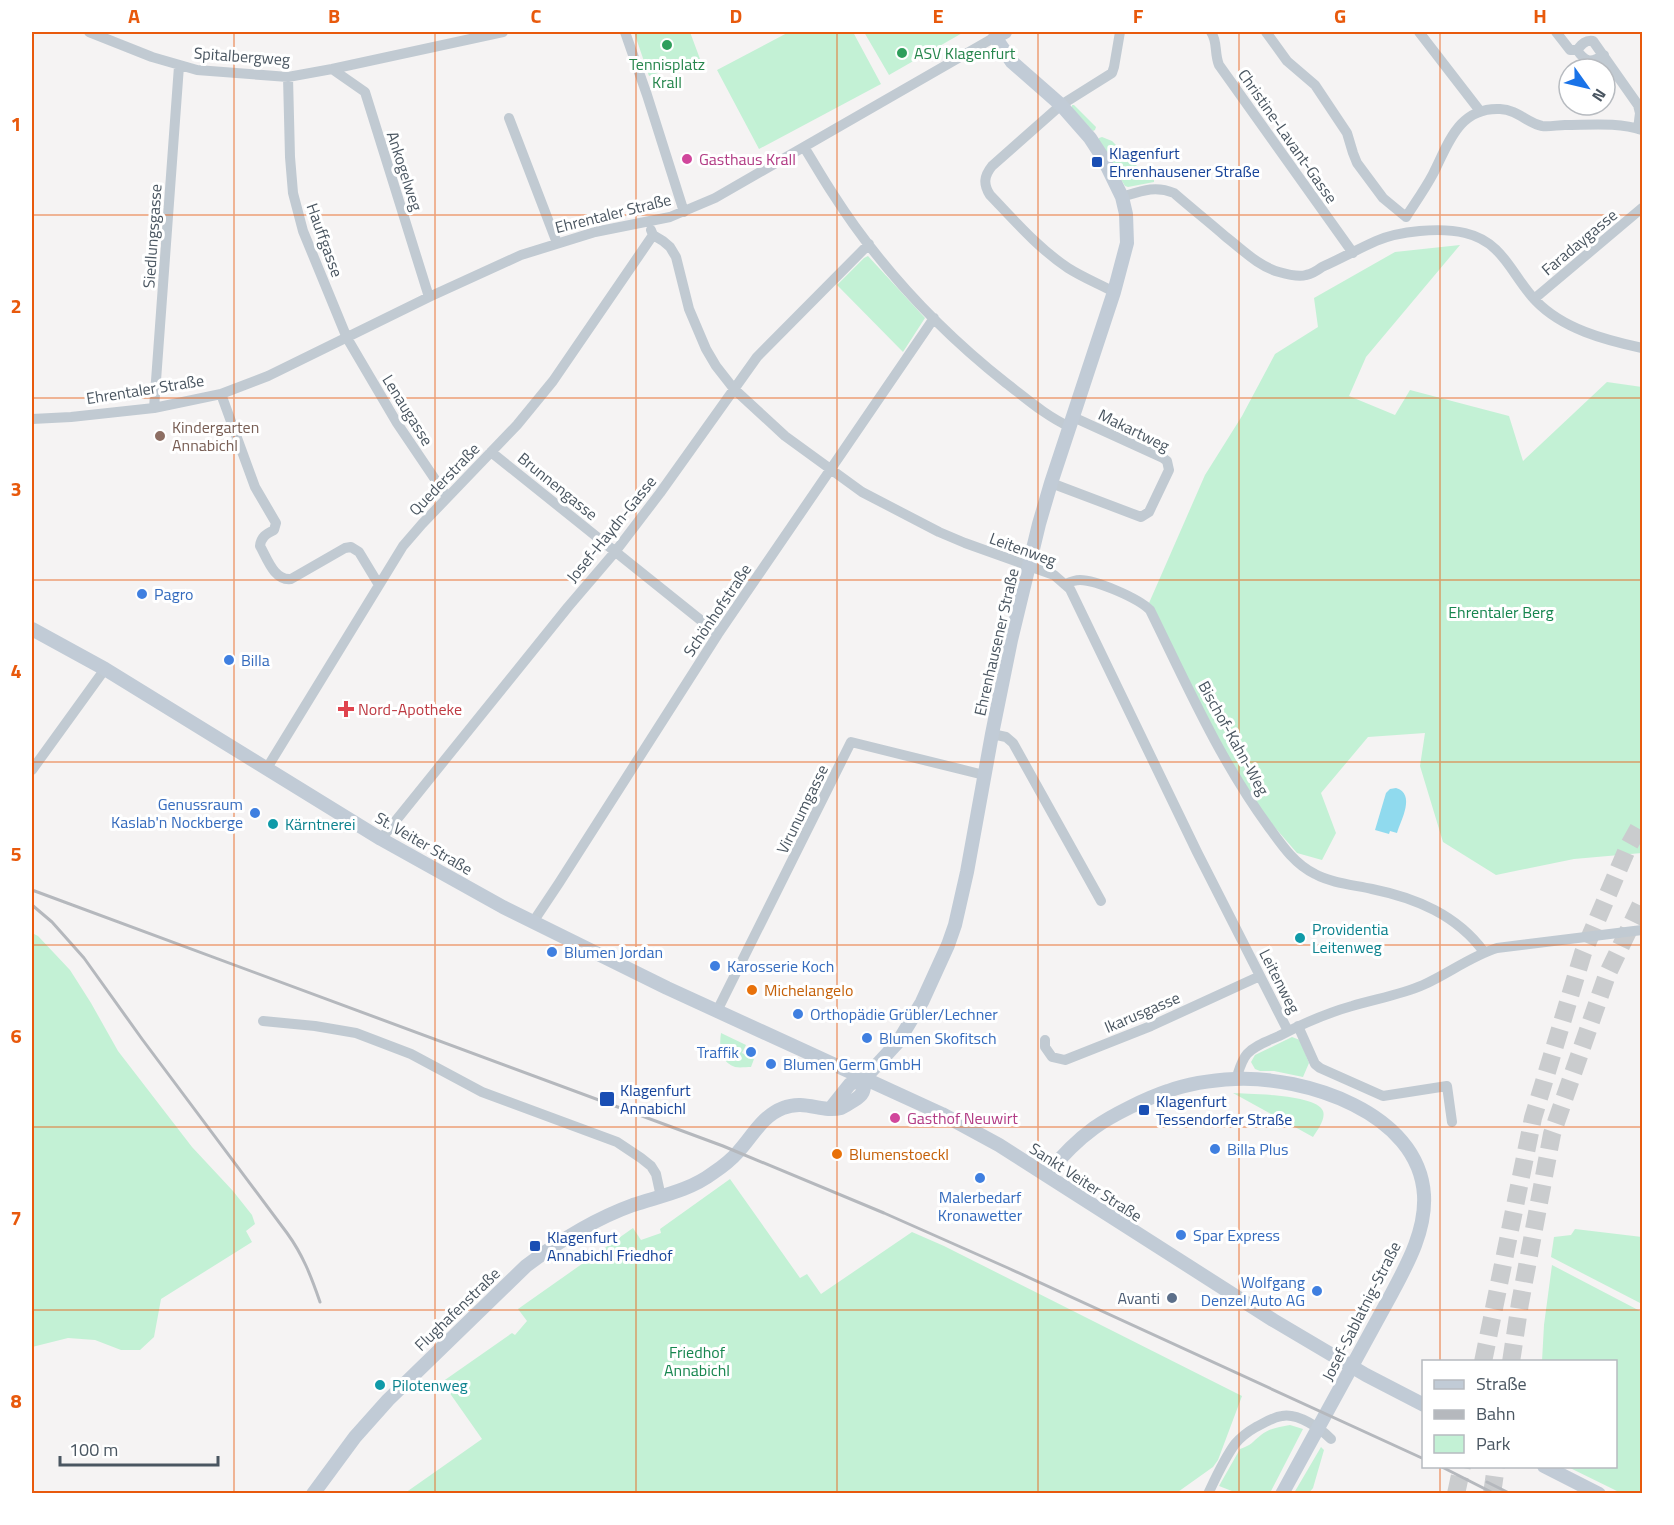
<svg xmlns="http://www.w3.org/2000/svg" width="1674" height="1525" viewBox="0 0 1674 1525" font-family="'Titillium Web',sans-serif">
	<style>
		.green { fill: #c3f1d5 }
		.water { fill: #90daee }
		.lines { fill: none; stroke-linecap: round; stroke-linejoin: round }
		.highway-tunnel { stroke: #caccce; stroke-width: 18; stroke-dasharray: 18 9; stroke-linecap: butt }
		.street { stroke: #c1cad2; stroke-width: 10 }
		.secondary { stroke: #c1cbd6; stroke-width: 14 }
		.rail { stroke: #b5b8bd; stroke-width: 3 }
		.grid { fill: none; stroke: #e8590c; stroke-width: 1.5; stroke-opacity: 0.55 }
		.leisure-dot { fill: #2e9e5b; stroke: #fff; stroke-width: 2 }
		.hotel-dot { fill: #d1479c; stroke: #fff; stroke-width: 2 }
		.transit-dot { fill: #1a4fb4; stroke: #fff; stroke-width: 2 }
		.education-dot { fill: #8d6e63; stroke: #fff; stroke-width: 2 }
		.shop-dot { fill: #3f7fe0; stroke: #fff; stroke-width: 2 }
		.health-dot { fill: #e0444e; stroke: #fff; stroke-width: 2 }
		.culture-dot { fill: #0f9aa8; stroke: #fff; stroke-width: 2 }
		.food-dot { fill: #e8710a; stroke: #fff; stroke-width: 2 }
		.service-dot { fill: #5c6f8a; stroke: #fff; stroke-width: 2 }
		.labels { text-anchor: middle; stroke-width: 6; stroke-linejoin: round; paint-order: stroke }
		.leisure-label { font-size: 16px; fill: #27864d; stroke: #fff; text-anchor: start }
		.street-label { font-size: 16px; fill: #4a5661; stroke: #fff }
		.transit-label { font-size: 16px; fill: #164399; stroke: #fff; text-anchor: start }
		.hotel-label { font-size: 16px; fill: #b23c85; stroke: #fff; text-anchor: start }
		.education-label { font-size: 16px; fill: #785e54; stroke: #fff; text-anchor: start }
		.shop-label { font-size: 16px; fill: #366cbe; stroke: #fff; text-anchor: start }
		.park-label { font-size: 16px; fill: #17864f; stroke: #fff }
		.health-label { font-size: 16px; fill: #be3a42; stroke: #fff; text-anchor: start }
		.culture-label { font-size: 16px; fill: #0d838f; stroke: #fff; text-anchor: start }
		.food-label { font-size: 16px; fill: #c56008; stroke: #fff; text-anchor: start }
		.service-label { font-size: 16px; fill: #4e5e75; stroke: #fff; text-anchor: end }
		.neatline { fill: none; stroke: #e8590c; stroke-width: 2 }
		.grid-label { font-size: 20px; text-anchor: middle; font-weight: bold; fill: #e8590c }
	</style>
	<rect width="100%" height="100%" fill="#f5f3f3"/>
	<!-- green -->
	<path class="green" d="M634 32H690L700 59 649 76Z
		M789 32H853L881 84 759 149 717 70Z
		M864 32H964L889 75Z
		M1072 105H1074L1096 127 1095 130 1093 131 1072 108Z
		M1102 137 1112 141 1137 166 1154 178V182L1128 187 1125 186 1098 141 1099 138Z
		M1460 245 1366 357 1349 396 1395 415 1410 390 1509 416 1523 461 1607 382 1642 387V853L1574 859 1496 875 1443 842 1420 766 1425 733 1368 737 1321 793 1336 833 1322 860 1297 853 1259 809 1237 775 1149 603 1205 475 1242 416 1275 354 1318 327 1314 298 1395 252Z
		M868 256 925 318 903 352 837 285 864 258Z
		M32 933 38 936 70 970 91 1003 118 1051 192 1147 233 1191 252 1215 255 1224 246 1231 252 1242 161 1299 154 1337 140 1350H121L95 1340 68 1338 32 1347Z
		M721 1033 746 1045 742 1053 754 1059 751 1067C746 1067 740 1068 735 1067 720 1062 719 1046 721 1033Z
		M1292 1037 1300 1040 1309 1063 1303 1077 1274 1071H1260L1255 1069 1251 1062 1255 1055Z
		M1233 1093C1249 1094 1317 1094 1323 1111 1326 1119 1317 1131 1313 1137Z
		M730 1179 800 1278 807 1274 821 1294 912 1232 944 1246 1242 1396 1218 1460 1213 1467 1175 1494 405 1493 482 1439 442 1382 512 1333 515 1335 527 1321 518 1309 633 1228 641 1240 661 1233 660 1229Z
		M1575 1229 1642 1237V1304L1551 1257 1554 1237 1571 1235Z
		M1552 1265 1642 1312V1493H1621L1568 1467 1616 1466V1362L1542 1361 1544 1325Z
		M1290 1425 1303 1429 1270 1493H1237L1219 1486 1240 1449C1252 1445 1252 1442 1261 1435 1270 1428 1279 1427 1290 1425Z
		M1321 1447 1324 1450 1313 1488 1309 1493H1294Z"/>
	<!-- water -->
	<path class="water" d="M1396 788C1416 794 1401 820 1397 833L1390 831 1389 834 1375 830 1386 793 1390 789Z"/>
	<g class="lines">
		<!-- highway-tunnel -->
		<path class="highway-tunnel" d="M1483 1362 1533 1118 1583 953 1628 847 1642 822
			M1511 1362 1520 1303 1552 1134 1607 975 1642 902
			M1456 1494 1462 1466
			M1492 1494 1496 1466"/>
		<!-- street -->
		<path class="street" d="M89 32 152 57 197 70 288 77 332 69 503 32
			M625 32 647 95 684 212
			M1211 32C1218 42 1214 53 1219 65L1353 253
			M1266 32 1287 61 1315 85 1347 133 1353 153 1357 163 1383 198 1406 217
			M1419 32 1480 111
			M1556 32 1570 50H1577C1586 63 1591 63 1604 55
			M1577 50C1582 44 1585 40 1593 41L1638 105 1640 113 1638 129
			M332 69 365 92 429 297
			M288 77 290 157 293 193 303 231 347 338 397 423 447 497
			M509 118 557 243
			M804 147C814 163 823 179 833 194 879 266 939 330 1006 383 1027 399 1046 416 1070 427
			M1122 197C1141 191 1155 185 1174 193 1191 208 1209 222 1226 237 1243 250 1258 266 1279 272 1286 274 1299 277 1306 275 1311 274 1318 270 1322 267 1340 259 1358 249 1376 241 1399 231 1440 227 1465 233 1504 242 1511 275 1536 301 1563 329 1605 340 1642 348
			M1406 217C1415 203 1425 189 1433 174 1448 145 1458 107 1500 109 1518 110 1527 123 1542 126 1549 127 1558 125 1565 125 1589 125 1619 122 1642 130
			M653 235 663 241 670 247 676 257 689 309 706 349 716 366 734 389 785 436 862 492 939 532 965 543 1054 575 1070 589 1197 852 1288 1031
			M1114 292C1099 284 1082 277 1068 268 1038 248 1014 220 990 195 983 184 984 176 992 166L1061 105 1112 73 1114 67 1120 32
			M1534 299 1642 208
			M221 394 255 487 276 523 274 530C266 534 261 537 260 546 267 558 274 581 291 579L345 548 351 547 359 552 379 585
			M154 408 179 66
			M32 419 71 417 154 408 221 394 268 376 429 297 521 255 595 232 670 217 715 198 995 37
			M491 452 718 634
			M1051 483 1141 517 1149 512 1169 470 1167 461 1163 458 1073 417
			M1066 584C1070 582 1075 580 1080 580 1096 580 1138 598 1150 610 1186 683 1219 759 1268 826 1281 844 1294 864 1315 874 1331 883 1354 885 1372 889 1416 898 1457 915 1484 952
			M992 734 1006 737 1013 743 1101 901
			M267 768 403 546 422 524 517 425 553 381 653 235 651 230
			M32 770 105 669
			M381 839 568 607 615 552 660 493 757 357 869 244
			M533 922 559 883 718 634 934 318
			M717 1011 851 742 984 775
			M263 1021 315 1026 356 1033 411 1054 482 1092 617 1142 641 1158 651 1166 656 1174 661 1197
			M1298 1026 1315 1064 1320 1068 1383 1096 1447 1086 1452 1122
			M1045 1040V1047L1052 1057 1065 1060 1151 1026 1260 976
			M1236 1079C1239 1071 1241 1061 1247 1054 1255 1045 1268 1041 1279 1036 1302 1024 1327 1013 1352 1006 1375 999 1400 995 1423 985 1448 974 1471 956 1497 948L1642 930
			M1208 1494C1216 1477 1224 1459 1235 1444 1240 1438 1249 1431 1256 1427 1264 1423 1273 1417 1282 1416 1298 1413 1320 1428 1331 1439"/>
		<!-- secondary -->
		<path class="secondary" d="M32 629 105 669 381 839 503 907 667 988 942 1114 999 1145 1273 1320 1366 1375 1424 1405
			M830 1109 850 1084 864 1079 898 1042 922 1002 948 945 955 925 967 872 992 734 1011 640 1039 524 1051 483 1114 292 1127 243 1126 214 1122 197 1103 158 1090 138 1061 105 1012 62 995 37 1005 32
			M1046 1175C1060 1158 1076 1141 1094 1128 1112 1115 1147 1098 1168 1091 1187 1084 1214 1080 1235 1079 1304 1076 1419 1112 1424 1195 1426 1230 1408 1263 1392 1293L1282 1494
			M1544 1466 1599 1494
			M313 1494 355 1437 388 1400 526 1266C559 1241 594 1219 633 1205 660 1196 689 1191 713 1173 722 1167 731 1160 738 1152 752 1137 762 1116 783 1108 805 1099 822 1113 841 1108 845 1106 850 1103 853 1101 863 1095 865 1091 864 1079"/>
		<!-- rail -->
		<path class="rail" d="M32 890 723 1146 884 1213 1008 1268 1424 1459
			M32 905 52 922 84 958 142 1039 287 1233C303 1255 311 1276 320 1302
			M1440 1466 1495 1494
			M1487 1482 1511 1494"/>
	</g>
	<!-- grid -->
	<path class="grid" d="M234 32V1494M435 32V1494M636 32V1494M837 32V1494M1038 32V1494M1239 32V1494M1440 32V1362M32 215H1642M32 398H1642M32 580H1642M32 762H1642M32 945H1642M32 1127H1642M32 1310H1642M1440 1466V1494"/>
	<!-- markers -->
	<g class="leisure-dot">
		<circle cx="667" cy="45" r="6"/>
		<circle cx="902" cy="53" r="6"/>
	</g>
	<g class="hotel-dot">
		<circle cx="687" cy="159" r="6"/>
		<circle cx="895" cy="1118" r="6"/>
	</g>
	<g class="transit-dot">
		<rect x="1091" y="156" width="12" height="12" rx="3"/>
		<rect x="599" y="1091" width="16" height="16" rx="3"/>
		<rect x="1138" y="1104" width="12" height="12" rx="3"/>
		<rect x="529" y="1240" width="12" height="12" rx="3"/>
	</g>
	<circle class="education-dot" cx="160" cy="436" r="6"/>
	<g class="shop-dot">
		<circle cx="142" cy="594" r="6"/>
		<circle cx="229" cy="660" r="6"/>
		<circle cx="255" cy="813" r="6"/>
		<circle cx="552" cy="952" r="6"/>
		<circle cx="715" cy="966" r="6"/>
		<circle cx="798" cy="1014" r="6"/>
		<circle cx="867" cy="1038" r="6"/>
		<circle cx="751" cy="1052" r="6"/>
		<circle cx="771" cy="1064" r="6"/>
		<circle cx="1215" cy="1149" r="6"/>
		<circle cx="980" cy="1178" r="6"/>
		<circle cx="1181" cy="1235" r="6"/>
		<circle cx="1317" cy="1291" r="6"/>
	</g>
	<path class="health-dot" d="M343 700h6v6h6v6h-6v6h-6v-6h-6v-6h6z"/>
	<g class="culture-dot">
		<circle cx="273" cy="824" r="6"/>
		<circle cx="1300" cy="938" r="6"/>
		<circle cx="380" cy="1385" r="6"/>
	</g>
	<g class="food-dot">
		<circle cx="752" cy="990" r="6"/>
		<circle cx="837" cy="1154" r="6"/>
	</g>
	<circle class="service-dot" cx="1172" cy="1298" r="6"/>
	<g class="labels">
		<!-- leisure labels -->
		<g class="leisure-label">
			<text x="914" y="59">ASV Klagenfurt</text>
			<text x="667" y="70" text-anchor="middle">Tennisplatz<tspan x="667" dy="18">Krall</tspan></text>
		</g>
		<!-- street labels -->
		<g class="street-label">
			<text transform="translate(242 56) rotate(4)" y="6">Spitalbergweg</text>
			<text transform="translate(1288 136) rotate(55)" y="6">Christine-Lavant-Gasse</text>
			<text transform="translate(405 171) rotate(72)" y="6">Ankogelweg</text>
			<text transform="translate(613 213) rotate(-14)" y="6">Ehrentaler Straße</text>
			<text transform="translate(152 236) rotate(-86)" y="6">Siedlungsgasse</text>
			<text transform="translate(325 240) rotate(70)" y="6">Hauffgasse</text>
			<text transform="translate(1579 242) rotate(-40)" y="6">Faradaygasse</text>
			<text transform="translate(145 389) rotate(-9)" y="6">Ehrentaler Straße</text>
			<text transform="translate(408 410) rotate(58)" y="6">Lenaugasse</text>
			<text transform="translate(1134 430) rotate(26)" y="6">Makartweg</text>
			<text transform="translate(444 479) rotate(-46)" y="6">Quederstraße</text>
			<text transform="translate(558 486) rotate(39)" y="6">Brunnengasse</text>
			<text transform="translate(611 529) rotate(-51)" y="6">Josef-Haydn-Gasse</text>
			<text transform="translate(1023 549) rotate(20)" y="6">Leitenweg</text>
			<text transform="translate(717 610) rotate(-56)" y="6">Schönhofstraße</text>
			<text transform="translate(996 642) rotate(-77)" y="6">Ehrenhausener Straße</text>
			<text transform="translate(1234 738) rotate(61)" y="6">Bischof-Kahn-Weg</text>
			<text transform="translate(802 809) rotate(-64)" y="6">Virunumgasse</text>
			<text transform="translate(424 843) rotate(30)" y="6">St. Veiter Straße</text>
			<text transform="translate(1280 981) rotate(63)" y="6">Leitenweg</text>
			<text transform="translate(1142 1012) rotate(-23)" y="6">Ikarusgasse</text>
			<text transform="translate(1086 1182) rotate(33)" y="6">Sankt Veiter Straße</text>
			<text transform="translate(457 1309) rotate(-44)" y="6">Flughafenstraße</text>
			<text transform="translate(1361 1311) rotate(-63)" y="6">Josef-Sablatnig-Straße</text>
		</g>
		<!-- transit labels -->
		<g class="transit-label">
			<text x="1109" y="159">Klagenfurt<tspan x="1109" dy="18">Ehrenhausener Straße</tspan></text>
			<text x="620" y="1096">Klagenfurt<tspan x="620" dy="18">Annabichl</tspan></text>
			<text x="1156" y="1107">Klagenfurt<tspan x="1156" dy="18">Tessendorfer Straße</tspan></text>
			<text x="547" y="1243">Klagenfurt<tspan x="547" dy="18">Annabichl Friedhof</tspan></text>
		</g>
		<!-- hotel labels -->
		<g class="hotel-label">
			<text x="699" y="165">Gasthaus Krall</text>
			<text x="907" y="1124">Gasthof Neuwirt</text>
		</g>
		<!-- education labels -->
		<g class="education-label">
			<text x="172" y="433">Kindergarten<tspan x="172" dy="18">Annabichl</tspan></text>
		</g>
		<!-- shop labels -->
		<g class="shop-label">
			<text x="154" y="600">Pagro</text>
			<text x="241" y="666">Billa</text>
			<text x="243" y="810" text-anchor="end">Genussraum<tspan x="243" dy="18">Kaslab'n Nockberge</tspan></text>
			<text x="564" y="958">Blumen Jordan</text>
			<text x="727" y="972">Karosserie Koch</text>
			<text x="810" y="1020">Orthopädie Grübler/Lechner</text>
			<text x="879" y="1044">Blumen Skofitsch</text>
			<text x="739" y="1058" text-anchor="end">Traffik</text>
			<text x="783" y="1070">Blumen Germ GmbH</text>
			<text x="1227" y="1155">Billa Plus</text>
			<text x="980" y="1203" text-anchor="middle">Malerbedarf<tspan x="980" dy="18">Kronawetter</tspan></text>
			<text x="1193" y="1241">Spar Express</text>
			<text x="1305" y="1288" text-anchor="end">Wolfgang<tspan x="1305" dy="18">Denzel Auto AG</tspan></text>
		</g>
		<!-- park labels -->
		<g class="park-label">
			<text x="1501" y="618">Ehrentaler Berg</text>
			<text x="697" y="1358">Friedhof<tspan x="697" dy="18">Annabichl</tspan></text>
		</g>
		<!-- health labels -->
		<g class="health-label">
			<text x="358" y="715">Nord-Apotheke</text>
		</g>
		<!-- culture labels -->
		<g class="culture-label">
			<text x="285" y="830">Kärntnerei</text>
			<text x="1312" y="935">Providentia<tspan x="1312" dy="18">Leitenweg</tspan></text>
			<text x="392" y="1391">Pilotenweg</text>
		</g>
		<!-- food labels -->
		<g class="food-label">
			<text x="764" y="996">Michelangelo</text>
			<text x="849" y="1160">Blumenstoeckl</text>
		</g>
		<!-- service labels -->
		<g class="service-label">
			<text x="1160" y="1304">Avanti</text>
		</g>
	</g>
	<!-- border -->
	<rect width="1674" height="1525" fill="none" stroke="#ffffff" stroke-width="66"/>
	<!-- legend -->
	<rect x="1422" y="1360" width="195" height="108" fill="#ffffff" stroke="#b7bbc0" stroke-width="1.5"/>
	<rect x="1434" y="1380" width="30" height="9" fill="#c1cbd6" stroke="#b7bbc0" stroke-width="1.5"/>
	<text x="1476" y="1390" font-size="18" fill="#4a5661">Straße</text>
	<rect x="1434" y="1410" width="30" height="9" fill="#b5b8bd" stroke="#b7bbc0" stroke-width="1.5"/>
	<text x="1476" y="1420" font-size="18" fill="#4a5661">Bahn</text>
	<rect x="1434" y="1435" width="30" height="18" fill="#c3f1d5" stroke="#b7bbc0" stroke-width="1.5"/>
	<text x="1476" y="1450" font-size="18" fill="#4a5661">Park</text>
	<!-- north arrow -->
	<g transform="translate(1587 87) rotate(124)"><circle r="28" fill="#ffffff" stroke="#b7bbc0" stroke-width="1.5"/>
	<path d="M0-4.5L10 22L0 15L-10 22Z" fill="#1a73e8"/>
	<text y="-9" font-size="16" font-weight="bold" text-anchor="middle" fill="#4a5661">N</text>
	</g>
	<!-- scale -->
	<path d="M60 1456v9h158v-9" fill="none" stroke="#4a5661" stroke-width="3"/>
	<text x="69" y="1456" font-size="18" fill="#4a5661" stroke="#ffffff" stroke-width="4.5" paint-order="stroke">100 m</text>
	<rect x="33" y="33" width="1608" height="1459" class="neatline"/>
	<g class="grid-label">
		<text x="134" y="23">A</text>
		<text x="334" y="23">B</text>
		<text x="536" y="23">C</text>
		<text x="736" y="23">D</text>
		<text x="938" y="23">E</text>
		<text x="1138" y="23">F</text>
		<text x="1340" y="23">G</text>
		<text x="1540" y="23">H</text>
		<text x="16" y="131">1</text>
		<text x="16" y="313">2</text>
		<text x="16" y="496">3</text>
		<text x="16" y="678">4</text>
		<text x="16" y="861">5</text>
		<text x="16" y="1043">6</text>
		<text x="16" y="1225">7</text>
		<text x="16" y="1408">8</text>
	</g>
</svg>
